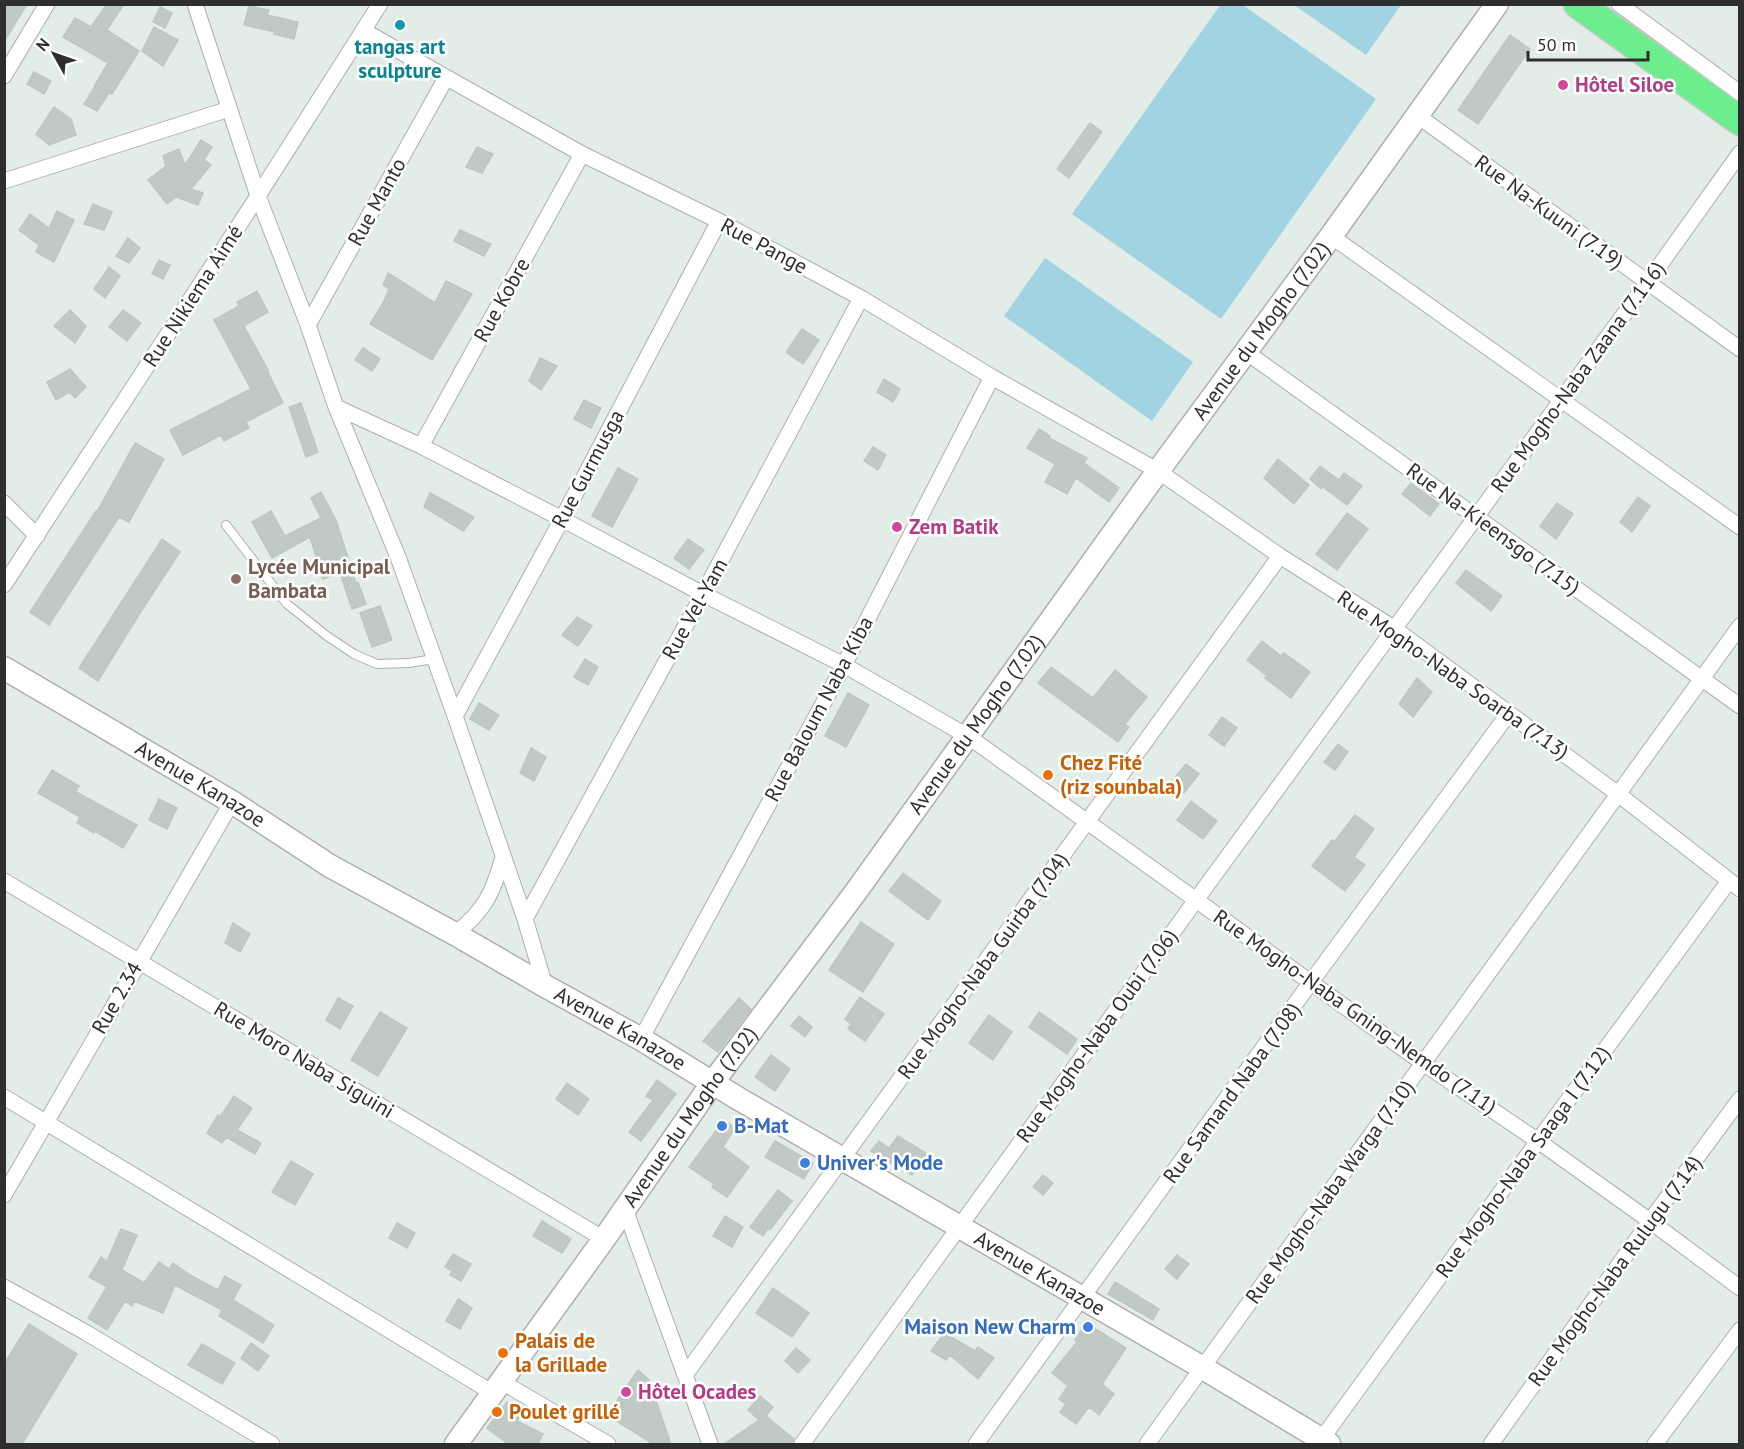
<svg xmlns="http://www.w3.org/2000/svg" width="1744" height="1449" viewBox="0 0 1744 1449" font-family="'PT Sans',sans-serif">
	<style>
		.pitch { fill: #a2d3e3 }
		.building { fill: #c1c9c4; stroke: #bbc9c2; stroke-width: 1.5 }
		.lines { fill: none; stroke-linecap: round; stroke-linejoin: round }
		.lane-casing { stroke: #b5abaf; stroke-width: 10 }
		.street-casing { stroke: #b5abaf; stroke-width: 17 }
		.secondary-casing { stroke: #b5abaf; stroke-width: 25 }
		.highway-casing { stroke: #c9c9c9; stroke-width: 31 }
		.lane { stroke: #fff; stroke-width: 8 }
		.street { stroke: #fff; stroke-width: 15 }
		.secondary { stroke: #fff; stroke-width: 22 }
		.highway { stroke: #6dee8e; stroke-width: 28 }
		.culture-dot { fill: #0f9aa8; stroke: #fff; stroke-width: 2 }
		.hotel-dot { fill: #d1479c; stroke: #fff; stroke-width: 2 }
		.education-dot { fill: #8d6e63; stroke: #fff; stroke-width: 2 }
		.food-dot { fill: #e8710a; stroke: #fff; stroke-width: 2 }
		.shop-dot { fill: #3f7fe0; stroke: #fff; stroke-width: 2 }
		.labels { text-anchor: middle; stroke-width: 5; stroke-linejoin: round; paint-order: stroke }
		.culture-label { font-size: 21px; font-weight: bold; fill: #0d838f; stroke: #fff }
		.hotel-label { font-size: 21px; font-weight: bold; fill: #b23c85; stroke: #fff; text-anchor: start }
		.street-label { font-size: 21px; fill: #2e2e2e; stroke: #fff }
		.education-label { font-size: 21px; font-weight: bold; fill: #785e54; stroke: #fff; text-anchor: start }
		.food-label { font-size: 21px; font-weight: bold; fill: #c56008; stroke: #fff; text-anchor: start }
		.shop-label { font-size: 21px; font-weight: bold; fill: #366cbe; stroke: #fff; text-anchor: start }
	</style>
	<rect width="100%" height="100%" fill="#e2ede7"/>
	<!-- pitch -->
	<path class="pitch" d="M1221 4 1243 5 1376 99 1221 319 1072 214Z
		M1294 5H1401L1366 55Z
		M1045 258 1193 362 1152 421 1004 316Z"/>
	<!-- building -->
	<path class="building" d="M4 4H27L4 42Z
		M107 4H124L107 30 139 51 112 94 109 93 97 111 84 104 96 85H95L108 63 63 37 75 18 91 27Z
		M249 6 269 10 267 15 298 22 294 39 274 34 275 32 244 25Z
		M160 7 172 13 165 28 153 22Z
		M154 27 178 40 163 66 142 51Z
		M1510 35 1530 49 1478 124 1458 110Z
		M34 72 51 81 44 94 27 84Z
		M54 107 71 119 76 135 49 145 36 134Z
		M1090 123 1102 132 1069 178 1057 169Z
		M201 140 212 147 204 160 211 165 191 189 203 193 198 205 176 197 167 204 148 180 166 166 163 156 179 149 185 165Z
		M477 147 493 154 482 173 466 167Z
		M93 204 112 212 104 230 84 224Z
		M57 211 74 220 54 262 36 252 39 245 19 230 30 214 49 228Z
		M460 230 491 244 484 256 454 241Z
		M128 238 140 248 129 263 116 256Z
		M159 260 170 265 163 279 152 274Z
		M109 267 120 276 105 298 94 289Z
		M388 273 435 303 446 281 472 294 432 360 370 324 383 303 389 289 383 285Z
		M257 291 268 312 244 326 268 370H267L283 403 246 422 249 428 224 441 221 435 183 455 170 430 251 389 214 320 239 306 237 302Z
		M70 310 86 326 75 343 54 326Z
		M123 310 141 323 127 341 109 327Z
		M802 329 819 340 803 364 786 352Z
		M363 348 380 359 372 371 355 360Z
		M540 358 557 366 541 390 529 381Z
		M70 369 86 387 75 398 70 392 56 400 47 382Z
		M884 379 900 389 893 402 877 392Z
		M584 400 601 408 591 428 574 419Z
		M301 403 318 452 306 457 289 407Z
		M1039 429 1050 436 1049 438 1087 458 1084 463 1119 488 1109 502 1076 478 1067 494 1045 482 1055 464 1027 448Z
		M135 443 164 459 129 522 119 517 49 625 30 612 96 511 97 512Z
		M873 447 886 455 878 470 864 461Z
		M1278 459 1309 485 1294 504 1264 478Z
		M1320 466 1339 480 1344 473 1362 486 1347 505 1323 487 1321 489 1310 479Z
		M618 468 638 479 612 527 592 516Z
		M1411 483 1439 504 1430 516 1402 494Z
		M321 492 336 520 356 583 358 582 366 604 352 609 340 573 323 579 310 537 272 558 252 522 271 511 285 536 321 518 311 498Z
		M430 493 474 517 463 531 424 507Z
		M1638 497 1650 506 1632 532 1620 522Z
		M1557 503 1573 514 1556 539 1540 526Z
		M1347 513 1368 529 1337 570 1316 554Z
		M162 539 180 552 140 613 98 681 79 668Z
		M688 539 704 550 689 569 674 558Z
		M1466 570 1502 596 1491 611 1456 583Z
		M380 606 392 640 372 647 360 613Z
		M577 617 592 626 578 646 562 635Z
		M1262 641 1281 656 1284 653 1310 672 1291 698 1265 678 1267 676 1247 660Z
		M585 659 598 667 588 685 574 677Z
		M1051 667 1093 698 1115 670 1147 697 1125 724 1129 727 1118 742 1038 683Z
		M1417 678 1432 692 1413 717 1399 704Z
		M848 693 869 705 846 747 825 736Z
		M479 703 499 715 489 730 470 719Z
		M1222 717 1237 728 1224 746 1209 735Z
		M1338 744 1348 752 1335 770 1324 762Z
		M531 748 546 757 534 781 520 773Z
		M1186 764 1199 774 1184 793 1171 782Z
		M52 770 79 786 76 792 137 825 123 848 95 831 94 833 77 823 80 817 38 793Z
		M159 799 177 808 167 829 149 820Z
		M1191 801 1217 821 1203 839 1177 820Z
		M1355 815 1374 829 1354 857 1365 865 1345 891 1312 866 1332 840 1334 842Z
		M903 873 941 901 928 920 889 891Z
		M861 922 894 944 863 992 829 970Z
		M233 923 250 934 240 952 225 943Z
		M860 997 884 1014 865 1041 848 1029 851 1024 845 1019Z
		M338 998 353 1006 340 1029 326 1020Z
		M739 998 751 1009 718 1052 703 1041Z
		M380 1012 407 1028 378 1076 351 1060Z
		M1039 1012 1077 1039 1067 1054 1029 1027Z
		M989 1015 1012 1032 993 1060 969 1043Z
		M799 1016 812 1027 805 1037 791 1026Z
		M771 1055 790 1069 775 1091 755 1077Z
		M657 1080 676 1094 641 1141 629 1132 653 1100 646 1096Z
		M567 1083 589 1099 578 1115 556 1099Z
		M234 1096 252 1108 237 1130 261 1143 255 1154 226 1137 222 1143 207 1133 218 1115 220 1117Z
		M724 1120 735 1128 723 1147 749 1167 727 1197 712 1187 714 1184 689 1167Z
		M898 1136 927 1154 912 1175 871 1151 879 1141 889 1148Z
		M775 1141 813 1163 804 1179 765 1157Z
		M291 1161 313 1174 295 1205 272 1192Z
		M1043 1175 1053 1183 1043 1195 1033 1187Z
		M778 1190 792 1201 770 1230 768 1228 763 1236 750 1227Z
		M725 1216 743 1227 732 1247 713 1236Z
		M542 1221 571 1239 562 1253 533 1236Z
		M397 1223 415 1233 407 1248 389 1238Z
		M121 1229 137 1235 122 1270 144 1283 159 1262 169 1269 173 1263 190 1275 218 1290 225 1276 241 1285 233 1300 274 1325 263 1343 219 1316 222 1310 175 1285 163 1313 134 1301 132 1306 125 1301 107 1330 88 1318 107 1287 89 1277 101 1257 107 1261Z
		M453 1254 471 1264 461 1281 450 1275 452 1271 445 1267Z
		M1177 1255 1189 1264 1177 1279 1165 1269Z
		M1115 1282 1159 1309 1153 1320 1108 1294Z
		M773 1288 809 1313 792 1337 756 1313Z
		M458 1299 472 1308 460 1329 446 1321Z
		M1086 1323 1126 1348 1102 1384 1114 1394 1099 1415 1089 1407 1076 1424 1060 1412 1066 1404 1059 1399 1068 1386 1052 1373 1077 1342 1075 1340Z
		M29 1324 77 1354 22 1444H4V1364Z
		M944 1333 975 1351 978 1347 994 1358 978 1379 950 1355 946 1360 931 1351Z
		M251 1343 269 1356 258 1371 241 1358Z
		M202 1344 235 1363 222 1384 188 1365Z
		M796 1348 810 1360 798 1373 785 1361Z
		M638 1370 649 1380 671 1444H653L607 1415Z
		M760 1396 773 1407 766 1416 794 1439 792 1444H724L759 1420 748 1410Z
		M507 1402 522 1415 517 1421 543 1434 538 1444H508L487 1428Z"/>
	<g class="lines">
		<!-- lane casing -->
		<g class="lane-casing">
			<path id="lane" d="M226 525 287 604 327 636 354 654 377 664 409 663 434 659"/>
		</g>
		<!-- street casing -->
		<g class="street-casing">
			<path id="street" d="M195 4 258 196 308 325 336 407 398 557 455 716 525 919 545 986
				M1619 4 1740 93
				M364 31 582 154 719 221 861 298 992 377 1158 471 1280 556 1395 629 1618 794 1740 889
				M4 76 47 4
				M1418 116 1740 349
				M4 181 229 109
				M1331 236 1740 527
				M308 325 446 78
				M1246 352 1740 706
				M336 407 421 446 562 519 703 594 844 665 969 737 1423 1063 1538 1141 1650 1221 1740 1288
				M421 446 582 154
				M4 503 37 536
				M4 585 258 196 380 4
				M455 716 562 519 719 221
				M4 881 604 1239
				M525 919 703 594 861 298
				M455 934C485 910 493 893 503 857
				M641 1039 844 665 992 377
				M4 1097 493 1393
				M4 1195 232 802
				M625 1209 710 1444
				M4 1287 85 1332 272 1444
				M685 1375C882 1101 1083 830 1280 556
				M502 1382 608 1444
				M802 1444 1196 900 1647 283 1740 153
				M976 1444 1311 982 1509 713
				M1147 1444 1740 626
				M1318 1444 1538 1141 1729 881
				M1491 1444 1650 1221 1740 1099
				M1655 1444 1740 1330"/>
		</g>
		<!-- secondary casing -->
		<g class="secondary-casing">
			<g id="secondary">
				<path id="s1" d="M4 668 232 802 330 866 455 934 545 986 641 1039 739 1099 1203 1368 1329 1444"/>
				<path id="s2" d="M456 1444 604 1239 713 1082 855 893 1158 471 1331 236 1497 4"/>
			</g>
		</g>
		<!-- highway casing -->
		<g class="highway-casing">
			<path id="highway" d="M1578 4 1740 121"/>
		</g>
		<!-- lane -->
		<use href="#lane" class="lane"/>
		<!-- street -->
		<use href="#street" class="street"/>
		<!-- secondary -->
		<use href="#secondary" class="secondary"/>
		<!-- highway -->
		<use href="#highway" class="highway"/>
	</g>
	<!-- markers -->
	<circle class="culture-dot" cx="400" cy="25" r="6"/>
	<g class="hotel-dot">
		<circle cx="1563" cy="85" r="6"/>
		<circle cx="897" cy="527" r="6"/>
		<circle cx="626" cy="1392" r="6"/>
	</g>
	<circle class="education-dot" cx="236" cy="579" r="6"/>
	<g class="food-dot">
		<circle cx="1048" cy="775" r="6"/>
		<circle cx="503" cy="1353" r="6"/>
		<circle cx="497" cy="1412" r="6"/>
	</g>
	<g class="shop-dot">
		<circle cx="722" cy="1126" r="6"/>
		<circle cx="805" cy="1163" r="6"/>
		<circle cx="1088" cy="1327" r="6"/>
	</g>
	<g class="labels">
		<!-- culture labels -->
		<g class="culture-label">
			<text x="400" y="54">tangas art<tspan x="400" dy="24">sculpture</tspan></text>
		</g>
		<!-- hotel labels -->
		<g class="hotel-label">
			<text x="1575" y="92">Hôtel Siloe</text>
			<text x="909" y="534">Zem Batik</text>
			<text x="638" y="1399">Hôtel Ocades</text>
		</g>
		<!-- street labels -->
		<g class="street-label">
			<text transform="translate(377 202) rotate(-61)" y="7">Rue Manto</text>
			<text transform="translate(1549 212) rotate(36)" y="7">Rue Na-Kuuni (7.19)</text>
			<text transform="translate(764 246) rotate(28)" y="7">Rue Pange</text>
			<text transform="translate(193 296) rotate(-57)" y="7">Rue Nikiema Aimé</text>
			<text transform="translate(502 300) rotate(-61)" y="7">Rue Kobre</text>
			<text dy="7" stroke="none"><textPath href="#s2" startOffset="1374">Avenue du Mogho (7.02)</textPath></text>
			<text transform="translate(1578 377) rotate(-54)" y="7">Rue Mogho-Naba Zaana (7.116)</text>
			<text transform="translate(588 469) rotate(-62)" y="7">Rue Gurmusga</text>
			<text transform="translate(1493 529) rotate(36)" y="7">Rue Na-Kieensgo (7.15)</text>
			<text transform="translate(695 609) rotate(-61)" y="7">Rue Vel-Yam</text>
			<text transform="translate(1453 675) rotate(35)" y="7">Rue Mogho-Naba Soarba (7.13)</text>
			<text transform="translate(819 709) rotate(-62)" y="7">Rue Baloum Naba Kiba</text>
			<text dy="7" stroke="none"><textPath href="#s2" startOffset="888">Avenue du Mogho (7.02)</textPath></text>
			<text dy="7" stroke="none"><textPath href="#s1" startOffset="228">Avenue Kanazoe</textPath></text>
			<text transform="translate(983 966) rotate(-54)" y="7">Rue Mogho-Naba Guirba (7.04)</text>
			<text transform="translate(117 998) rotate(-60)" y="7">Rue 2.34</text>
			<text transform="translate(1355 1012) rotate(35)" y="7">Rue Mogho-Naba Gning-Nemdo (7.11)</text>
			<text dy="7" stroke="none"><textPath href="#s1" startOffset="714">Avenue Kanazoe</textPath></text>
			<text transform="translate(1097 1036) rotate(-54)" y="7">Rue Mogho-Naba Oubi (7.06)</text>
			<text transform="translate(304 1060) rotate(31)" y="7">Rue Moro Naba Siguini</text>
			<text transform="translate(1232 1093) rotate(-54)" y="7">Rue Samand Naba (7.08)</text>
			<text dy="7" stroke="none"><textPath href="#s2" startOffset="402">Avenue du Mogho (7.02)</textPath></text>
			<text transform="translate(1523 1162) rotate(-54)" y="7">Rue Mogho-Naba Saaga I (7.12)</text>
			<text transform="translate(1330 1192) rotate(-54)" y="7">Rue Mogho-Naba Warga (7.10)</text>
			<text transform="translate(1615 1271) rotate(-54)" y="7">Rue Mogho-Naba Rulugu (7.14)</text>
			<text dy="7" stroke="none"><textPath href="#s1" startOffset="1200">Avenue Kanazoe</textPath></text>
		</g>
		<!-- education labels -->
		<g class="education-label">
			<text x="248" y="574">Lycée Municipal<tspan x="248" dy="24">Bambata</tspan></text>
		</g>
		<!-- food labels -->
		<g class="food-label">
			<text x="1060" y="770">Chez Fité<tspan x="1060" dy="24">(riz sounbala)</tspan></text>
			<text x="515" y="1348">Palais de<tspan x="515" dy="24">la Grillade</tspan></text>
			<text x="509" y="1419">Poulet grillé</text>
		</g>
		<!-- shop labels -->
		<g class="shop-label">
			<text x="734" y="1133">B-Mat</text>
			<text x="817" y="1170">Univer's Mode</text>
			<text x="1076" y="1334" text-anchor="end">Maison New Charm</text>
		</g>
	</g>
	<!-- border -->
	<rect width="1744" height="1449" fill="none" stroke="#2e2e2e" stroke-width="12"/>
	<!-- north arrow -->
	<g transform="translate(54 54) rotate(310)" stroke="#ffffff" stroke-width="4.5" paint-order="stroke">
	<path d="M0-4.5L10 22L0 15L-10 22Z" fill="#2e2e2e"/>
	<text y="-9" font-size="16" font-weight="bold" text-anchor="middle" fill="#2e2e2e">N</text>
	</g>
	<!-- scale -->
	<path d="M1528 51v9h120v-9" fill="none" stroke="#2e2e2e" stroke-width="3"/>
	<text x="1537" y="51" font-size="18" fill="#2e2e2e" stroke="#ffffff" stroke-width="4.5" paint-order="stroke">50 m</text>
</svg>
